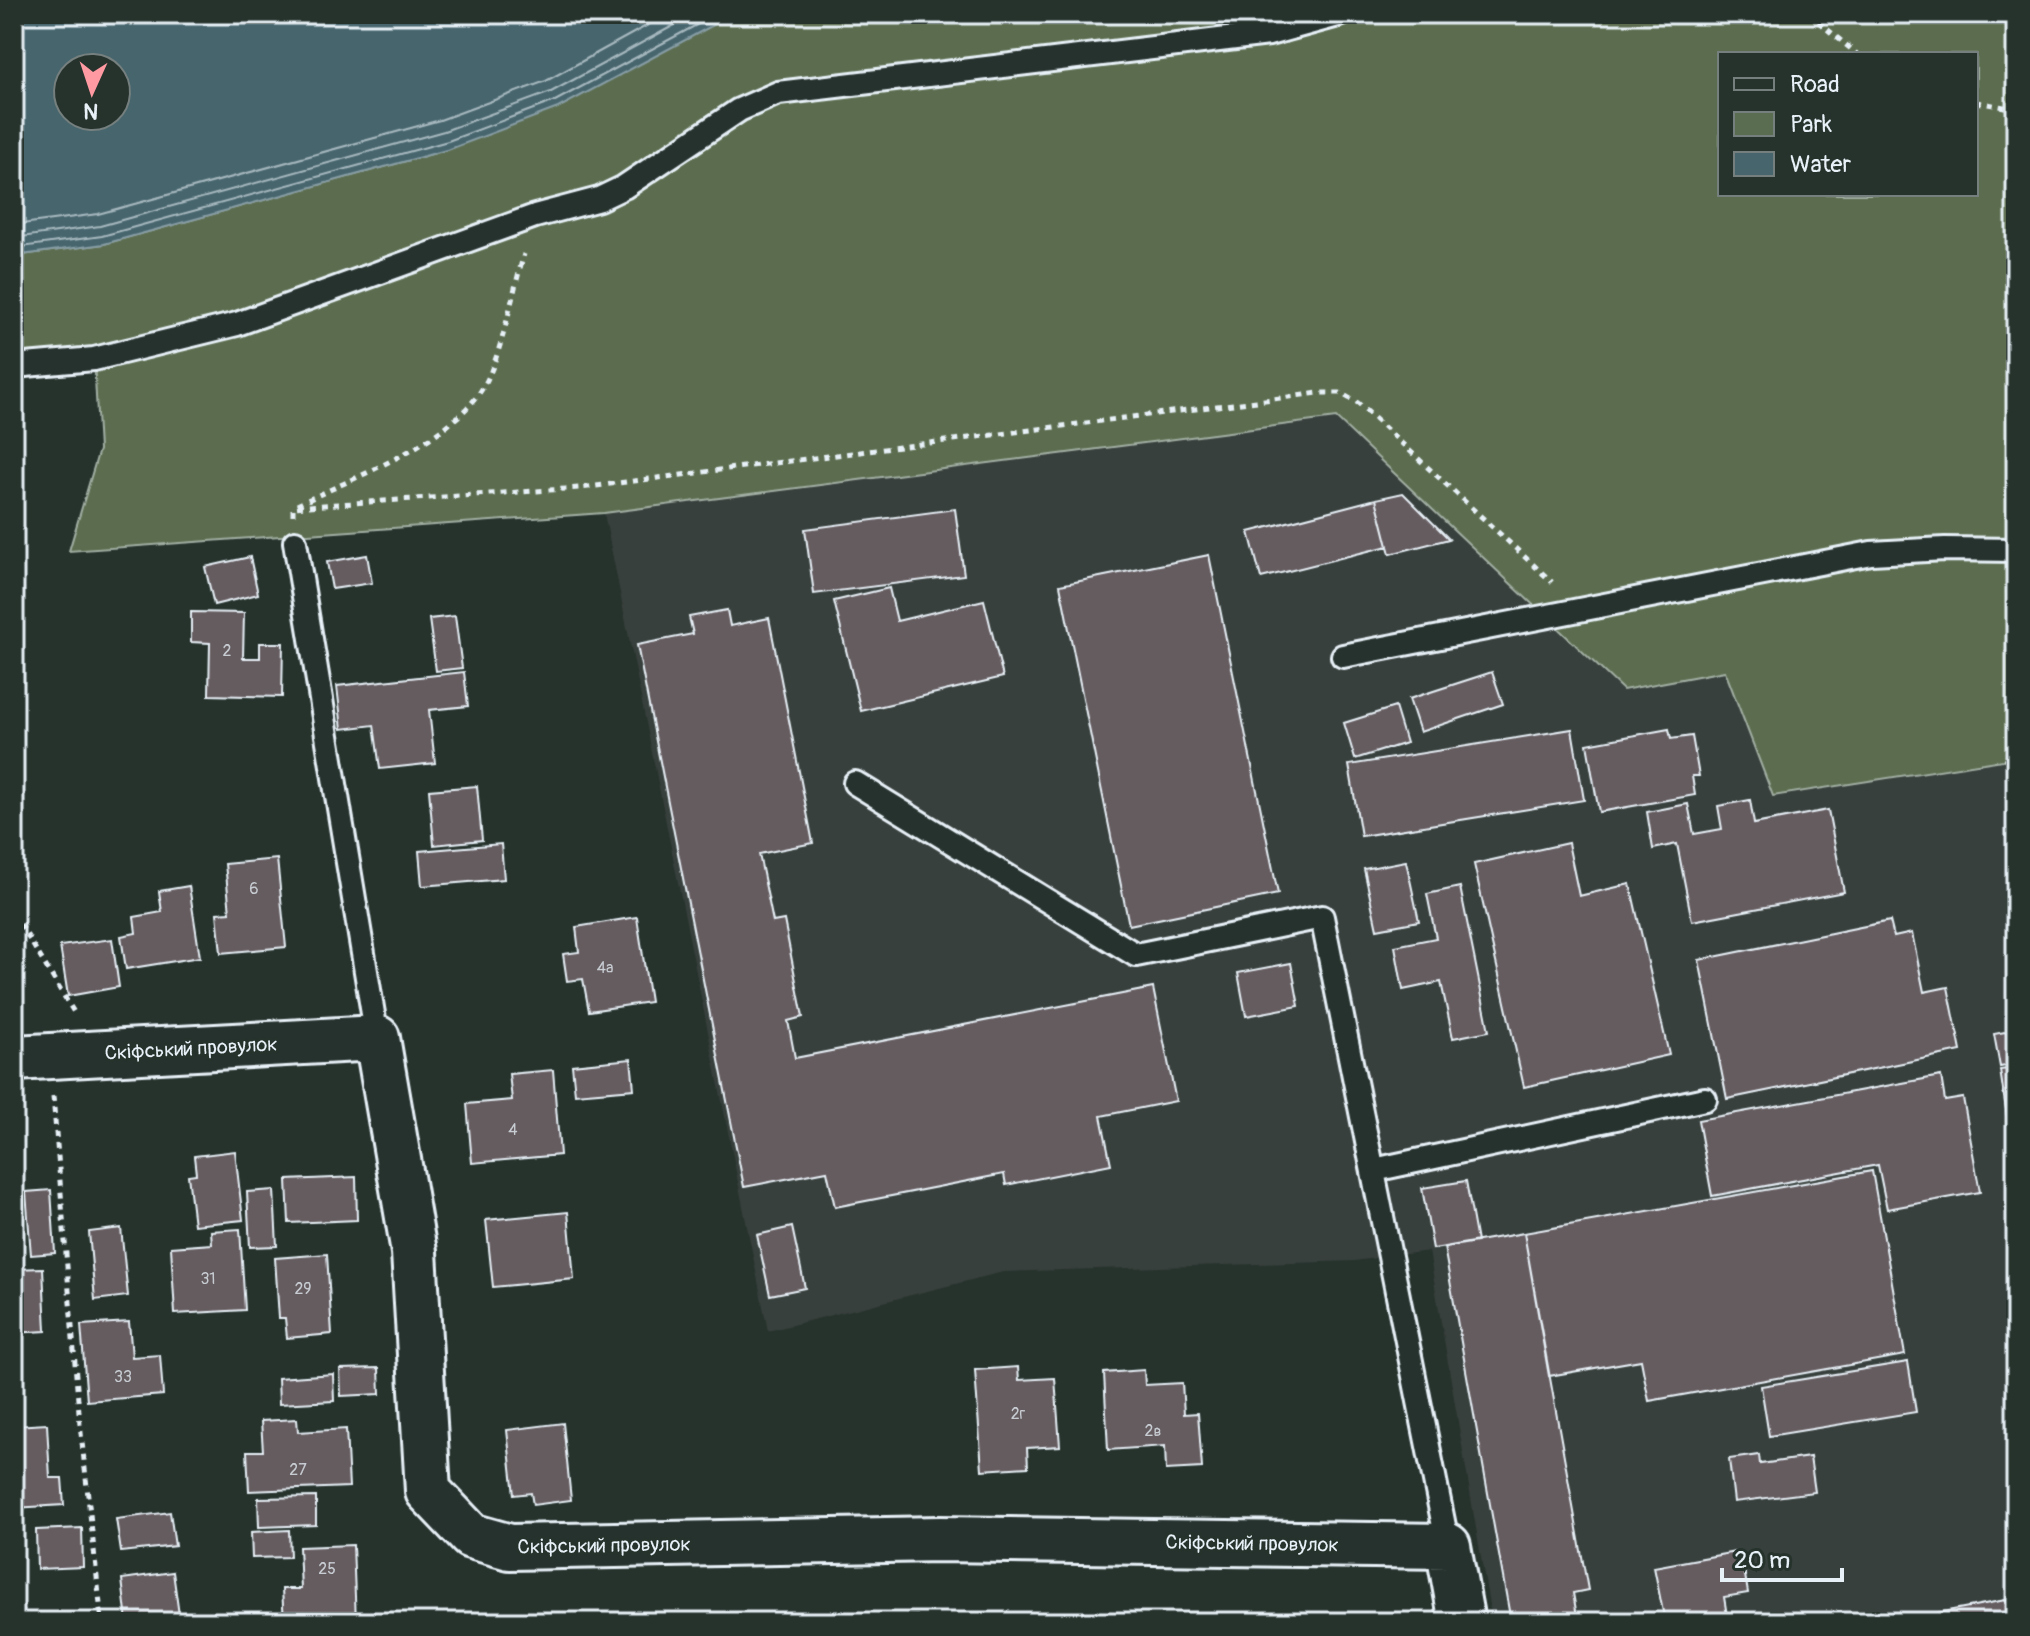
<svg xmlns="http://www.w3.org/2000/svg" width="2030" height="1636" viewBox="0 0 2030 1636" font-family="Pangolin,sans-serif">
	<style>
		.built { fill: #393f3c }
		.green { fill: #5b6d50; stroke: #a2afa4; stroke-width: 2; fill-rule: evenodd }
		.water { fill: #47656d; stroke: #879da5; stroke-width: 2; fill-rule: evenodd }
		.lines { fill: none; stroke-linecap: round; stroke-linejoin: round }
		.shore { stroke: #a8b9c0; stroke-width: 2 }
		.building { fill: #655b5e; stroke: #e8f1f8; stroke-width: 2 }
		.lane-casing { stroke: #e8f1f8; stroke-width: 28 }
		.street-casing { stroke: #e8f1f8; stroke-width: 50 }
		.path { stroke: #e8f1f8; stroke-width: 5; stroke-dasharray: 6 6; stroke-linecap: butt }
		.lane { stroke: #26332d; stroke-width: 22 }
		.street { stroke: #26332d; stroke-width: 44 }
		.labels { text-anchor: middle; stroke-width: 6; stroke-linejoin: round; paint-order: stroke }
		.number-label { font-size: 16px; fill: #c7ccd2 }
		.street-label { font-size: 20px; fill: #e8f1f8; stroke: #26332d }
	</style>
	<rect width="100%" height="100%" fill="#26332d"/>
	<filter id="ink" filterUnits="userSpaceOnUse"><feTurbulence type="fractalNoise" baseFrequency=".0125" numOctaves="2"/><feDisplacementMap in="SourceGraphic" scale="16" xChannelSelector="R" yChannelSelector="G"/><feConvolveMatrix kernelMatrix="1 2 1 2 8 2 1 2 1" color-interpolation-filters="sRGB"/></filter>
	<g filter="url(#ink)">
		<!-- built -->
		<path class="built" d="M1336 418 1623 690 1725 670 1774 796 2016 758V1622H1492L1429 1251 1354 1261 1003 1272 768 1331 604 513Z"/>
		<!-- green -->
		<path class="green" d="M734 14H2016V758L1773 796 1725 671 1623 690 1336 418 604 513 69 551 99 450 94 360 14 366V256L104 244 450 149ZM1720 54H1976V194H1720Z"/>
		<!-- water -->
		<path class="water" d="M14 14H734L558 108 450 149 104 244 14 256ZM68 68H116V116H68Z"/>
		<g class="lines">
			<!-- shore -->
			<path class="shore" d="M14 225 98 214 440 120 546 81 668 14
				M14 238 100 226 444 131 551 92 695 14
				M14 248 102 236 448 141 555 101 717 14"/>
		</g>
		<!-- building -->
		<path class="building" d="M1403 493 1449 539 1390 554 1376 499Z
			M1376 499 1388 546 1261 578 1249 532Z
			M955 509 964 575 814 594 805 529Z
			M367 555 372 583 332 589 327 562Z
			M1209 555 1278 894 1129 925 1060 585Z
			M250 557 258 594 214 605 205 567Z
			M889 588 897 621 984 600 1003 677 861 711 834 601Z
			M727 610 730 626 769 618 813 843 759 854 773 922 784 920 803 1017 788 1021 795 1058 1153 988 1176 1101 1101 1116 1111 1164 1006 1185 1004 1174 835 1207 827 1171 744 1187 637 645 693 634 689 617Z
			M191 612 244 613 243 658H260V643H283L282 697 209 695 210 643 191 642Z
			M455 616 462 668 436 671 429 619Z
			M464 672 468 706 429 710 435 763 380 769 374 725 342 729 337 686Z
			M1492 672 1503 704 1420 732 1409 699Z
			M1395 707 1406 743 1355 759 1344 723Z
			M1572 729 1584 800 1361 836 1349 765Z
			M1669 729 1671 739 1692 736 1699 776H1692L1695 795 1599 812 1587 744Z
			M477 786 482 840 434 845 429 790Z
			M1750 800 1754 824 1828 810 1844 892 1692 921 1677 844 1653 849 1647 812 1688 804 1694 834 1722 829 1718 806Z
			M1568 843 1579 896 1630 884 1669 1055 1524 1087 1474 864Z
			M501 844 504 879 422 886 419 851Z
			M277 859 286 947 221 953 217 913 230 912 225 864Z
			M1406 861 1419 921 1377 929 1364 869Z
			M189 886 200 957 126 969 121 936 136 933 134 917 162 912 159 891Z
			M1460 887 1489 1031 1453 1038 1441 982 1403 990 1395 946 1436 938 1427 894Z
			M637 917 650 1002 589 1011 583 979 567 981 563 954 579 952 576 927Z
			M1890 921 1894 937 1912 933 1924 992 1948 987 1961 1051 1727 1099 1699 960Z
			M112 939 119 987 68 996 60 946Z
			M1291 963 1299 1006 1246 1016 1238 973Z
			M2016 1030V1064L2000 1067 1994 1034Z
			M631 1059 634 1089 575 1094 572 1065Z
			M2016 1068V1176L2000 1070Z
			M553 1070 560 1155 472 1163 467 1104 512 1100 509 1074Z
			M1941 1076 1945 1101 1963 1098 1980 1192 1887 1209 1878 1165 1712 1196 1698 1120Z
			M235 1151 243 1220 194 1225 188 1175 196 1174 194 1156Z
			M1872 1171 1905 1355 1649 1401 1641 1360 1549 1376 1524 1233Z
			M356 1177 357 1220 289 1223 287 1180Z
			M1466 1181 1477 1242 1433 1249 1422 1188Z
			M51 1190 55 1253 31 1255 26 1192Z
			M274 1190 277 1246 250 1247 247 1192Z
			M568 1212 574 1279 493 1287 486 1220Z
			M792 1227 805 1288 770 1295 757 1235Z
			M121 1228 128 1296 95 1300 89 1232Z
			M240 1229 245 1310 175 1314 171 1247 212 1244 211 1231Z
			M1524 1233 1588 1590 1573 1593 1578 1622H1511L1444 1247Z
			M327 1254 332 1334 287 1338 285 1318H279L275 1258Z
			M43 1268 46 1331 14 1333V1269Z
			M129 1322 132 1357 160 1355 163 1395 87 1401 81 1325Z
			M1908 1362 1916 1412 1769 1436 1761 1386Z
			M1018 1367 1019 1380 1055 1378 1060 1446 1027 1448 1028 1467 982 1470 975 1370Z
			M379 1368 380 1394 341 1396 340 1369Z
			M1144 1370 1145 1385 1182 1383 1184 1414 1198 1413 1202 1468 1166 1470 1165 1446 1108 1450 1104 1373Z
			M333 1374 334 1401 279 1404 278 1378Z
			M297 1419 298 1432 346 1429 349 1487 249 1491 247 1451H263L261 1421Z
			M563 1423 571 1500 533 1505 531 1493 514 1495 507 1430Z
			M47 1424 50 1478H62L64 1505 14 1508V1426Z
			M1759 1455 1760 1464 1810 1457 1815 1492 1734 1502 1729 1459Z
			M316 1497V1525L259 1527 258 1498Z
			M170 1512 175 1546 121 1552 116 1519Z
			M82 1528 83 1567 37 1569 36 1530Z
			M289 1530 290 1557 252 1558 251 1532Z
			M353 1545 356 1622H284L282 1589H301L299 1547Z
			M1741 1551 1748 1593 1724 1597 1728 1622H1665L1654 1567Z
			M173 1572 180 1622H127L122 1579Z
			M2016 1598V1622H1890Z
			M815 1613H839V1622H815Z
			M917 1616 918 1622H883V1618Z"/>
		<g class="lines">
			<!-- lane casing -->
			<g class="lane-casing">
				<path id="lane" d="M14 366 94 359 237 324 535 216 599 199 624 187 739 110 778 93 1269 34 1342 14
					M295 542 377 1038
					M1343 656 1871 553 1945 549 2016 550
					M855 783 1136 955 1322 917 1448 1546
					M1374 1170 1705 1099"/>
			</g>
			<!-- street casing -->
			<g class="street-casing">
				<path id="street" d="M14 1058 377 1038 414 1252 428 1491 471 1536 510 1547 940 1539 1448 1546 1462 1622"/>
			</g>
			<!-- path -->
			<path class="path" d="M1809 14 1857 54
				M1976 102 2016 109
				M297 505C355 477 460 439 488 378 505 340 512 294 524 254
				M293 515V507L580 488 1319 393H1340L1358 403 1552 582
				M14 914 75 1014
				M53 1096 80 1424 102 1622"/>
			<!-- lane -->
			<use href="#lane" class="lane"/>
			<!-- street -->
			<use href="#street" class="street"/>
		</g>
	</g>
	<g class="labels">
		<!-- number labels -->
		<g class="number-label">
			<text x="227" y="656">2</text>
			<text x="254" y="894">6</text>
			<text x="605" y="973">4а</text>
			<text x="513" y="1135">4</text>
			<text x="208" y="1284">31</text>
			<text x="303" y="1294">29</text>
			<text x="123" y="1382">33</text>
			<text x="1018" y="1419">2г</text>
			<text x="1153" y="1436">2в</text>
			<text x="298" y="1475">27</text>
			<text x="327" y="1574">25</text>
		</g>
		<!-- street labels -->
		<g class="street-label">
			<text transform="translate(191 1048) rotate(-3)" y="7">Скіфський провулок</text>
			<text transform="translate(1252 1543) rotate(1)" y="7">Скіфський провулок</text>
			<text transform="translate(604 1545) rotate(-1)" y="7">Скіфський провулок</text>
		</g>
	</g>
	<!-- margin -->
	<rect width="2030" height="1636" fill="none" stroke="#26332d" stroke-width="48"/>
	<rect x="24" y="24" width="1982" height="1588" fill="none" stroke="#e8f1f8" stroke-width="3" filter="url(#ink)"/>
	<!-- legend -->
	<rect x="1718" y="52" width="260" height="144" fill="#26332d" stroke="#747f7e" stroke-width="2"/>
	<rect x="1734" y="78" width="40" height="12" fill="#26332d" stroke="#747f7e" stroke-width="2"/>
	<text x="1790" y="92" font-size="24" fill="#e8f1f8">Road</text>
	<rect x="1734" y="112" width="40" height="24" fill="#5b6d50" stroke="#747f7e" stroke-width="2"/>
	<text x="1790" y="132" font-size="24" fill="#e8f1f8">Park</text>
	<rect x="1734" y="152" width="40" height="24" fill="#47656d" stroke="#747f7e" stroke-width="2"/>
	<text x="1790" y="172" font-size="24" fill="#e8f1f8">Water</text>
	<!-- north arrow -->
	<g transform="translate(92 92) rotate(183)"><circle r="38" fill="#26332d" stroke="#747f7e" stroke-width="2"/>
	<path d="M0-6L14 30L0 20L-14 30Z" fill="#ff9aa2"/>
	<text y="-12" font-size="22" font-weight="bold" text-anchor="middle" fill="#e8f1f8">N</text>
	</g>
	<!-- scale -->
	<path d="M1722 1568v12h120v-12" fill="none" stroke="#e8f1f8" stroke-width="4"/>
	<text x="1734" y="1568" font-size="24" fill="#e8f1f8" stroke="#26332d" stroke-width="6" paint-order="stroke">20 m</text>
</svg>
